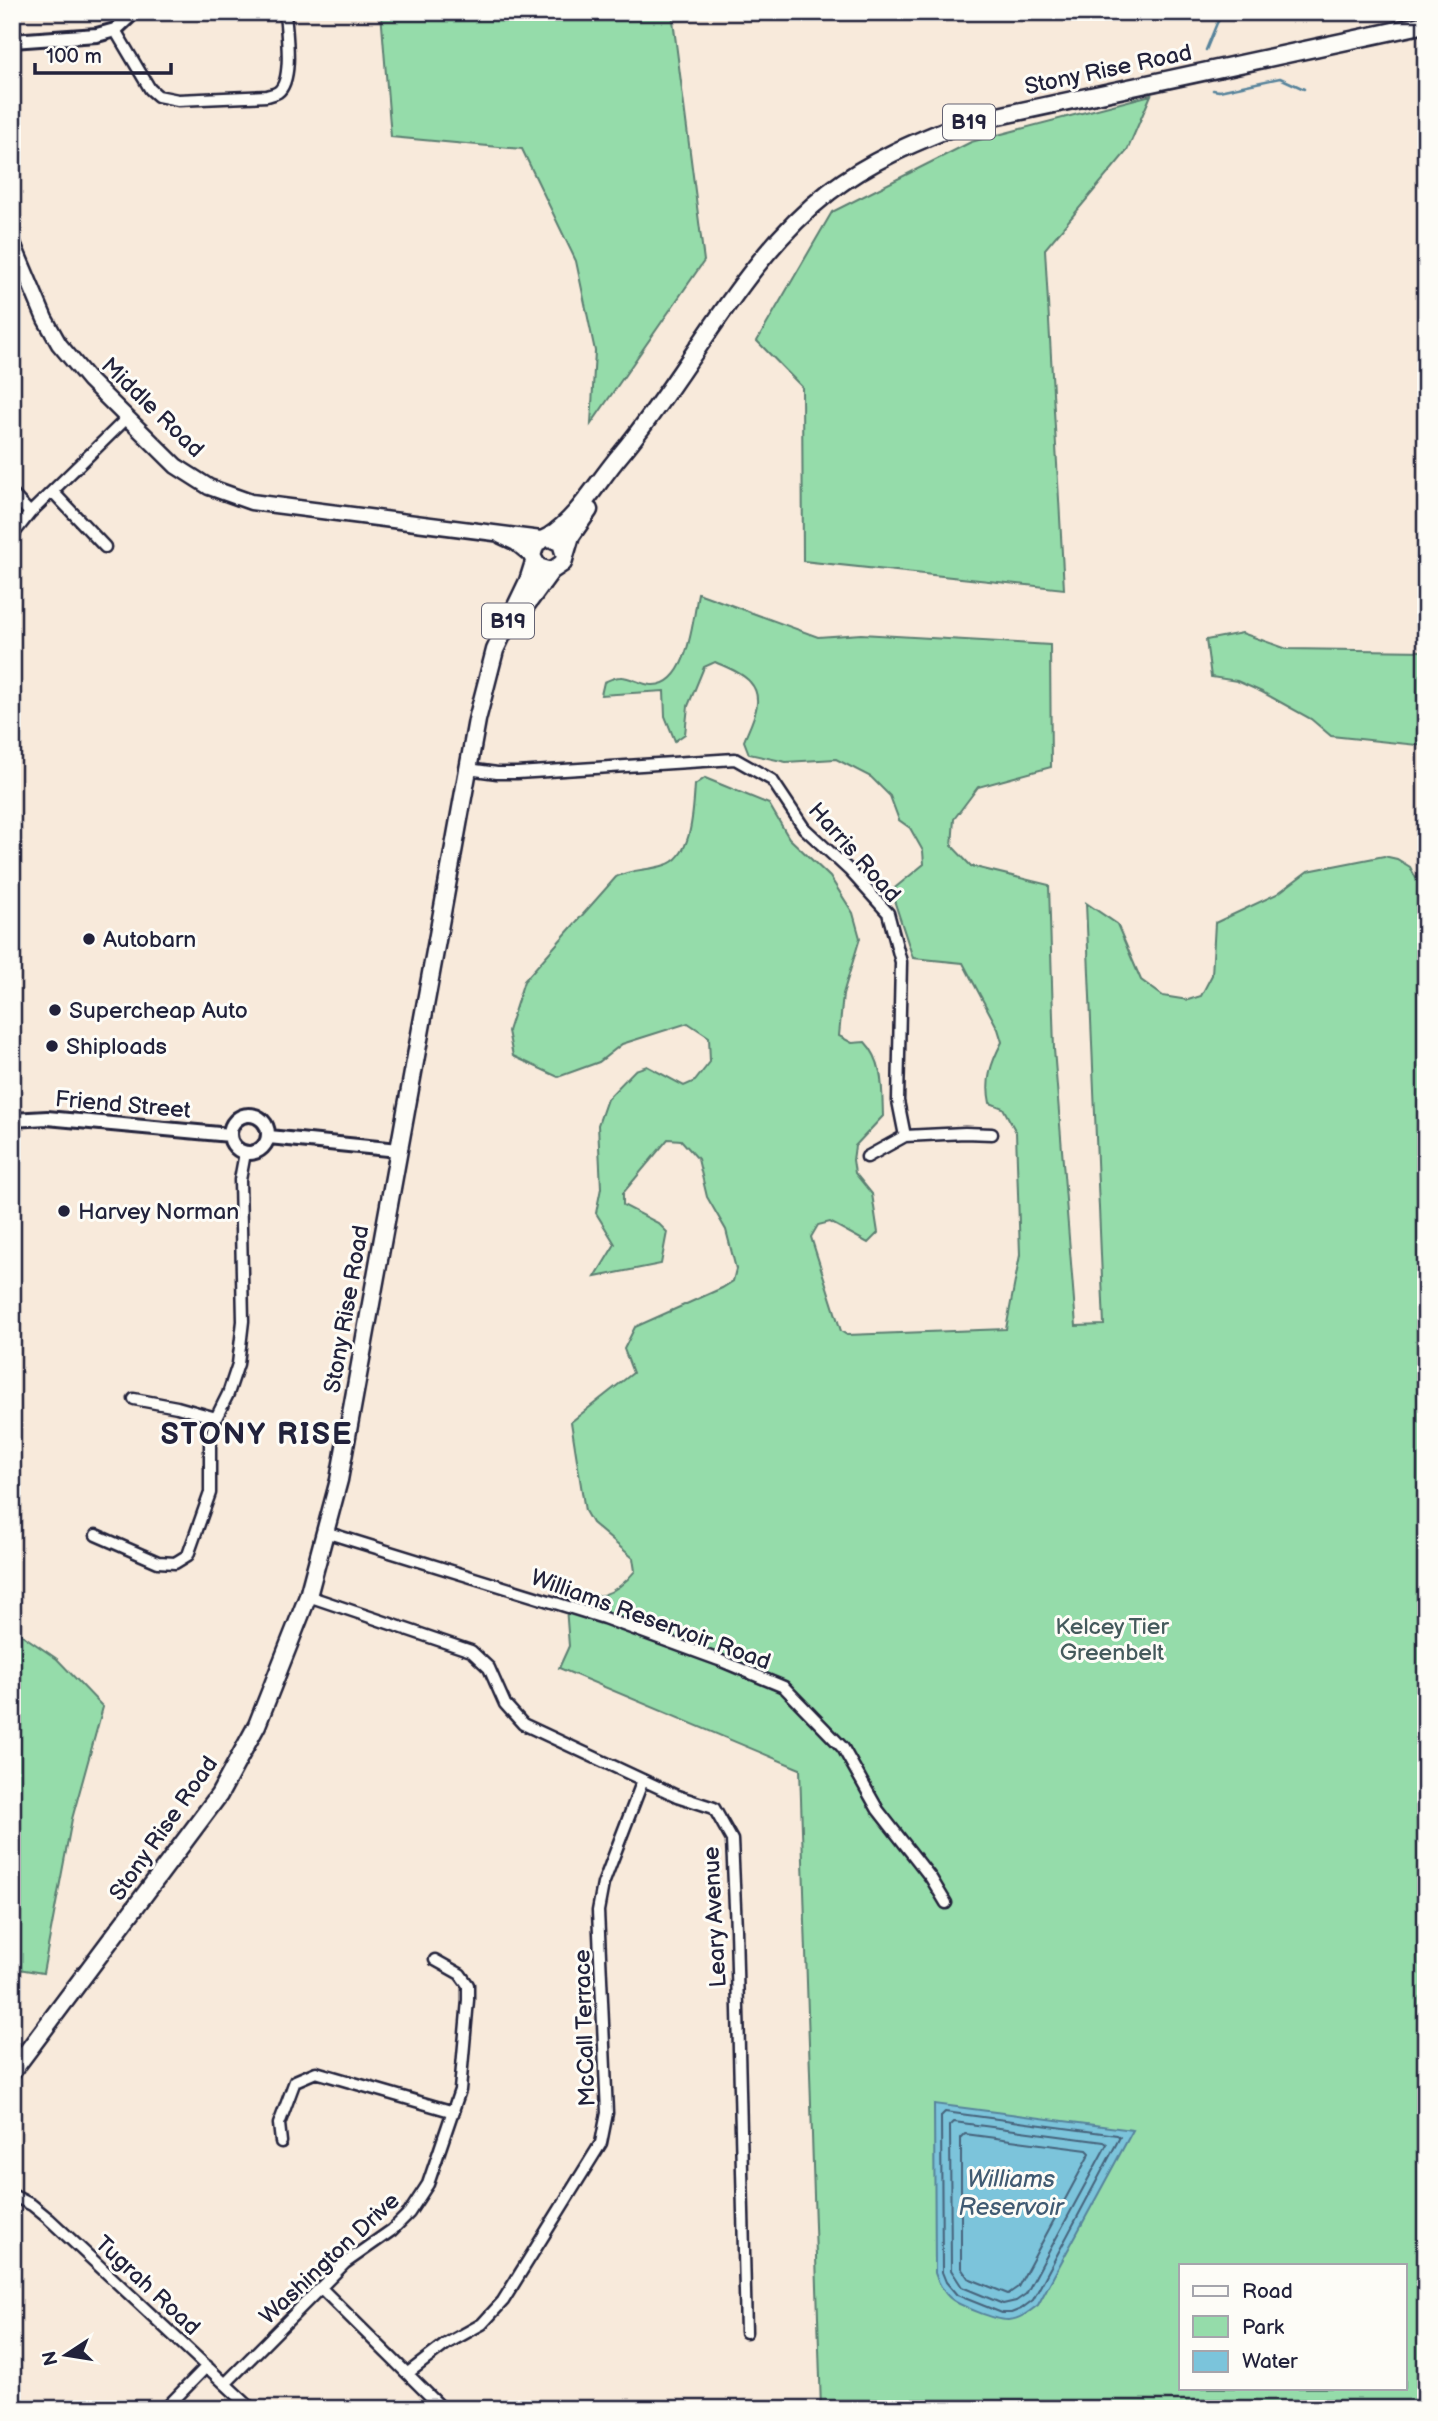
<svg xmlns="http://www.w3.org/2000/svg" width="1438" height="2421" viewBox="0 0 1438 2421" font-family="'Balsamiq Sans',sans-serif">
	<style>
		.green { fill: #95dcaa; stroke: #5c7f72; stroke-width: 2; fill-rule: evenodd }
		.water { fill: #7bc4db; stroke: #57839b; stroke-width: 2 }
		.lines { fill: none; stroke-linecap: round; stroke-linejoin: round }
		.shore { stroke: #46637b; stroke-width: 2 }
		.stream { stroke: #57839b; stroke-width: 2.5 }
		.minor-casing { stroke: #22223b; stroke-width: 15 }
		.tertiary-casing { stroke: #22223b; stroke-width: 18 }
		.secondary-casing { stroke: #22223b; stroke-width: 19 }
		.primary-casing { stroke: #22223b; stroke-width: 21 }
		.minor { stroke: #fdfcf7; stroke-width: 10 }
		.tertiary { stroke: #fdfcf7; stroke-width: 12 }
		.secondary { stroke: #fdfcf7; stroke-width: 14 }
		.primary { stroke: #fdfcf7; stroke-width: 16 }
		.poi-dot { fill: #22223b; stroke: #fdfcf7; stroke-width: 2.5 }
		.labels { text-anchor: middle; stroke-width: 6; stroke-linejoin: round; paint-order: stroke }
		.shield { fill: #fdfcf7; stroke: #646373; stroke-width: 2 }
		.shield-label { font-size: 21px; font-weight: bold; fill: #22223b }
		.street-label { font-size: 23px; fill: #22223b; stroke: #fdfcf7 }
		.poi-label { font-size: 23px; fill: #22223b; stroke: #fdfcf7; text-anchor: start }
		.park-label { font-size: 23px; fill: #445a5c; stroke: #fdfcf7 }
		.water-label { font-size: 24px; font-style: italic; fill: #415b73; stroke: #fdfcf7 }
		.district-label { font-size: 30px; font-weight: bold; letter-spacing: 2px; fill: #22223b; stroke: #fdfcf7 }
	</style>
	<rect width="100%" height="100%" fill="#f8eadb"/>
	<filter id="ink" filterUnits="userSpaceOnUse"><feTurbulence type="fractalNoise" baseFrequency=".0143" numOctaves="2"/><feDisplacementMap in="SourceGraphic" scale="14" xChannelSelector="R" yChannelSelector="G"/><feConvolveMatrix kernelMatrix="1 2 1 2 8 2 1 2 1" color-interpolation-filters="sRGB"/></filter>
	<g filter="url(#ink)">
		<!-- green -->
		<path class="green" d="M381 12H672L704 261 591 424 595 351 576 261 522 149 391 137Z
			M1151 95 1127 151 1045 249 1064 589 803 561 802 387 757 341 832 212 971 142Z
			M698 593 818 637 861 634 1050 645 1051 767 978 787 954 819 952 846 971 866 1049 885 1054 1049 1076 1326 1104 1325 1086 903 1117 924 1141 980 1163 996 1188 1000 1201 996 1212 975 1215 923 1277 894 1308 871 1384 856 1397 859 1410 867 1426 897V2409H821L800 1769 559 1668 569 1646 566 1607C579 1594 586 1599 603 1595 615 1591 627 1581 635 1571L633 1558 592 1523 585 1511 571 1422 633 1373 624 1349 635 1327 722 1288 733 1281 736 1269 726 1230 707 1197 698 1159 681 1140 668 1139 623 1193V1205L658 1223 667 1232 661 1264 595 1277 615 1244 596 1213 601 1188 598 1125 607 1099 635 1070 647 1066 684 1086 695 1081 710 1062 709 1037 688 1023 622 1044 599 1062 558 1077 513 1056 508 1031 524 981 616 877C632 868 648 871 665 865 693 857 693 809 695 785L705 778 769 804 789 838 830 877 853 913 860 938 843 994 839 1036 852 1043 865 1042C884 1062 882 1089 883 1116L855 1146 853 1160 855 1173 872 1194 878 1233 868 1243 830 1222 818 1225 811 1237 841 1331 847 1335 1006 1329 1020 1255 1016 1132 1003 1108 990 1103C985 1080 991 1063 1002 1042L998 1029 963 963 913 958 891 891 924 864 923 851 910 828 899 820 890 796 871 777 836 759 786 762 749 754 744 741C751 723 766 699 750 682 743 673 726 667 715 662L704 667 688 706 685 734 675 741 665 716 664 691 601 695 604 682C609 680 615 677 620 677 630 676 641 685 652 685 688 687 693 620 698 593ZM1181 2265H1405V2388H1181Z
			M1242 633 1287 649 1426 651V746L1331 736 1311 719 1262 692 1237 681 1211 677 1206 640Z
			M12 1628 57 1659 103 1707 72 1819 43 1973 12 1968Z"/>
		<!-- water -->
		<path class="water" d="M934 2104 1133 2130 1038 2305C1029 2312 1020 2319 1009 2320 997 2321 957 2305 949 2297 942 2290 938 2282 935 2273Z"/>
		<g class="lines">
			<!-- shore -->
			<path class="shore" d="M945 2112 1117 2135 1120 2137 1033 2300 1021 2309 1011 2313H1002L957 2295 946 2282 942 2272 941 2116Z
				M954 2122 1104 2142 1107 2144 1026 2294 1016 2301 1003 2304 962 2287 951 2270 950 2126Z
				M965 2134 1087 2150 1090 2153 1018 2287 1008 2294 968 2278 961 2268V2138Z"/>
			<!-- stream -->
			<path class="stream" d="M1206 50 1217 23 1224 12
				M1213 90 1219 91 1280 78 1304 89"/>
			<!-- minor casing -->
			<g class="minor-casing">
				<path id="minor" d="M115 30 150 89 158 96 178 100 267 96C270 95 275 94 278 92 294 80 286 31 285 12
					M53 492 105 547
					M12 494 30 513
					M12 536 30 513 127 418
					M468 769 497 773H517L735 759 772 780 804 828 849 870 888 913 901 962 898 1101 905 1136 965 1133 992 1134
					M867 1157 905 1136
					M134 1399 177 1407 216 1418
					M325 1532 604 1618 719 1660 784 1687 843 1748 878 1810 931 1878 946 1903
					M96 1535 158 1562 175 1563 188 1555 210 1493V1442L216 1418 228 1394 238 1364 243 1321 240 1180 245 1153
					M308 1596 471 1651 489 1668 505 1704 523 1724 677 1796 714 1808 732 1840 736 1929 746 2332
					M281 2142 279 2124 295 2081 316 2072 454 2112
					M12 2195 32 2205 49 2219 252 2409
					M321 2288 443 2409
					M408 2373 446 2344 482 2324 503 2301 601 2143 607 2113 598 1911 603 1884 643 1780
					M226 2383 345 2263 392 2230 409 2213 428 2184 460 2090 468 2000V1985L460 1974 435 1960
					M165 2409 207 2366"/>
			</g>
			<!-- tertiary casing -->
			<g class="tertiary-casing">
				<path id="tertiary" d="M12 41 97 35 115 30 134 12
					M230 1134a19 19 0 1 1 38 0a19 19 0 1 1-38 0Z
					M12 1120 47 1118 230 1135
					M269 1137 398 1150"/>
			</g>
			<!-- secondary casing -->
			<g class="secondary-casing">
				<path id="secondary" d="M12 241 45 319 59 344 89 380 176 466 209 487 251 502 541 539
					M501 536 516 543 532 556"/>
			</g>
			<!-- primary casing -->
			<g class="primary-casing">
				<path id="primary" d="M548 537C579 517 597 482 621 454 691 370 742 260 829 192 869 161 915 142 961 124L1426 24
					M565 556 571 536 589 510
					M527 604 551 571 563 563 565 556 561 543 548 537 536 543 532 556 538 567 551 571
					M12 2072 219 1795 257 1725 308 1596 339 1480 477 720 495 650 528 581 534 562"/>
			</g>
			<!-- minor -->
			<use href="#minor" class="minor"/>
			<!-- tertiary -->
			<use href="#tertiary" class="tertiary"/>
			<!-- secondary -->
			<use href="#secondary" class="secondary"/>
			<!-- primary -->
			<use href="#primary" class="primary"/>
		</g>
	</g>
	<!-- markers -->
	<g class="poi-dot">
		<circle cx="89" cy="939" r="7"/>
		<circle cx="55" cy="1010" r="7"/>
		<circle cx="52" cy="1046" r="7"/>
		<circle cx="64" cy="1211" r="7"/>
	</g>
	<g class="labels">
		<!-- shield labels -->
		<g class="shield">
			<rect x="943" y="104.5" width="52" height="35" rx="5"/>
			<rect x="482" y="603.5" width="52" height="35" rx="5"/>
		</g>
		<g class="shield-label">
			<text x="969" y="129">B19</text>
			<text x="508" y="628">B19</text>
		</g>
		<!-- street labels -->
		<g class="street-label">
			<text transform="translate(1108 69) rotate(-12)" y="8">Stony Rise Road</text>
			<text transform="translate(153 407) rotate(44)" y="8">Middle Road</text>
			<text transform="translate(855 852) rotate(48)" y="8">Harris Road</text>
			<text transform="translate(123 1104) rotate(5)" y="8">Friend Street</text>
			<text transform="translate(346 1309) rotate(-80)" y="8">Stony Rise Road</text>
			<text transform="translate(651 1619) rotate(20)" y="8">Williams Reservoir Road</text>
			<text transform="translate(163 1828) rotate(-55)" y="8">Stony Rise Road</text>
			<text transform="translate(714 1917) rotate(-93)" y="8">Leary Avenue</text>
			<text transform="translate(584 2028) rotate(-92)" y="8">McCall Terrace</text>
			<text transform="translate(329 2258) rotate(-43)" y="8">Washington Drive</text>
			<text transform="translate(148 2285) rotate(43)" y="8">Tugrah Road</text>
		</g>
		<!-- poi labels -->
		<g class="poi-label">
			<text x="103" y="947">Autobarn</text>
			<text x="69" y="1018">Supercheap Auto</text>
			<text x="66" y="1054">Shiploads</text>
			<text x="78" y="1219">Harvey Norman</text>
		</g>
		<!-- park labels -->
		<g class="park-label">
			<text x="1112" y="1634">Kelcey Tier<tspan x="1112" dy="26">Greenbelt</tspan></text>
		</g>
		<!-- water labels -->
		<g class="water-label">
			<text x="1011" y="2187">Williams<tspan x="1011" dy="28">Reservoir</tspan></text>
		</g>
		<!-- district labels -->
		<g class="district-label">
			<text x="257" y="1444">STONY RISE</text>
		</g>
	</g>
	<!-- margin -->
	<rect width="1438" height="2421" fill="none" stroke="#fdfcf7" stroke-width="42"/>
	<rect x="21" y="21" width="1396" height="2379" fill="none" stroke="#22223b" stroke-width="2.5" filter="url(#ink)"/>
	<!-- legend -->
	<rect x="1179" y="2264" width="228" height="126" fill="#fdfcf7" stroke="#a5a5ac" stroke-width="2"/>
	<rect x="1193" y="2286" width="35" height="10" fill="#fdfcf7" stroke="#a5a5ac" stroke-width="2"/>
	<text x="1242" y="2298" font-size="21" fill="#22223b">Road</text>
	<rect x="1193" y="2316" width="35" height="21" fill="#95dcaa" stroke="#a5a5ac" stroke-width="2"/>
	<text x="1242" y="2334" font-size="21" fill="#22223b">Park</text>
	<rect x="1193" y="2351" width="35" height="21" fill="#7bc4db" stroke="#a5a5ac" stroke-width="2"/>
	<text x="1242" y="2368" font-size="21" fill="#22223b">Water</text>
	<!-- north arrow -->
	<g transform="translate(66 2355) rotate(258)" stroke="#fdfcf7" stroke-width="5" paint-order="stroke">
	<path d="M0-5L12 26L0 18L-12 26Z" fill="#22223b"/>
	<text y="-10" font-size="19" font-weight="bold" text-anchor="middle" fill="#22223b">N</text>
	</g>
	<!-- scale -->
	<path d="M35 63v10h136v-10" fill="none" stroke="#22223b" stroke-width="3.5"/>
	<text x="46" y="63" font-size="21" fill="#22223b" stroke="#fdfcf7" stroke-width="5" paint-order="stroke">100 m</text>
</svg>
